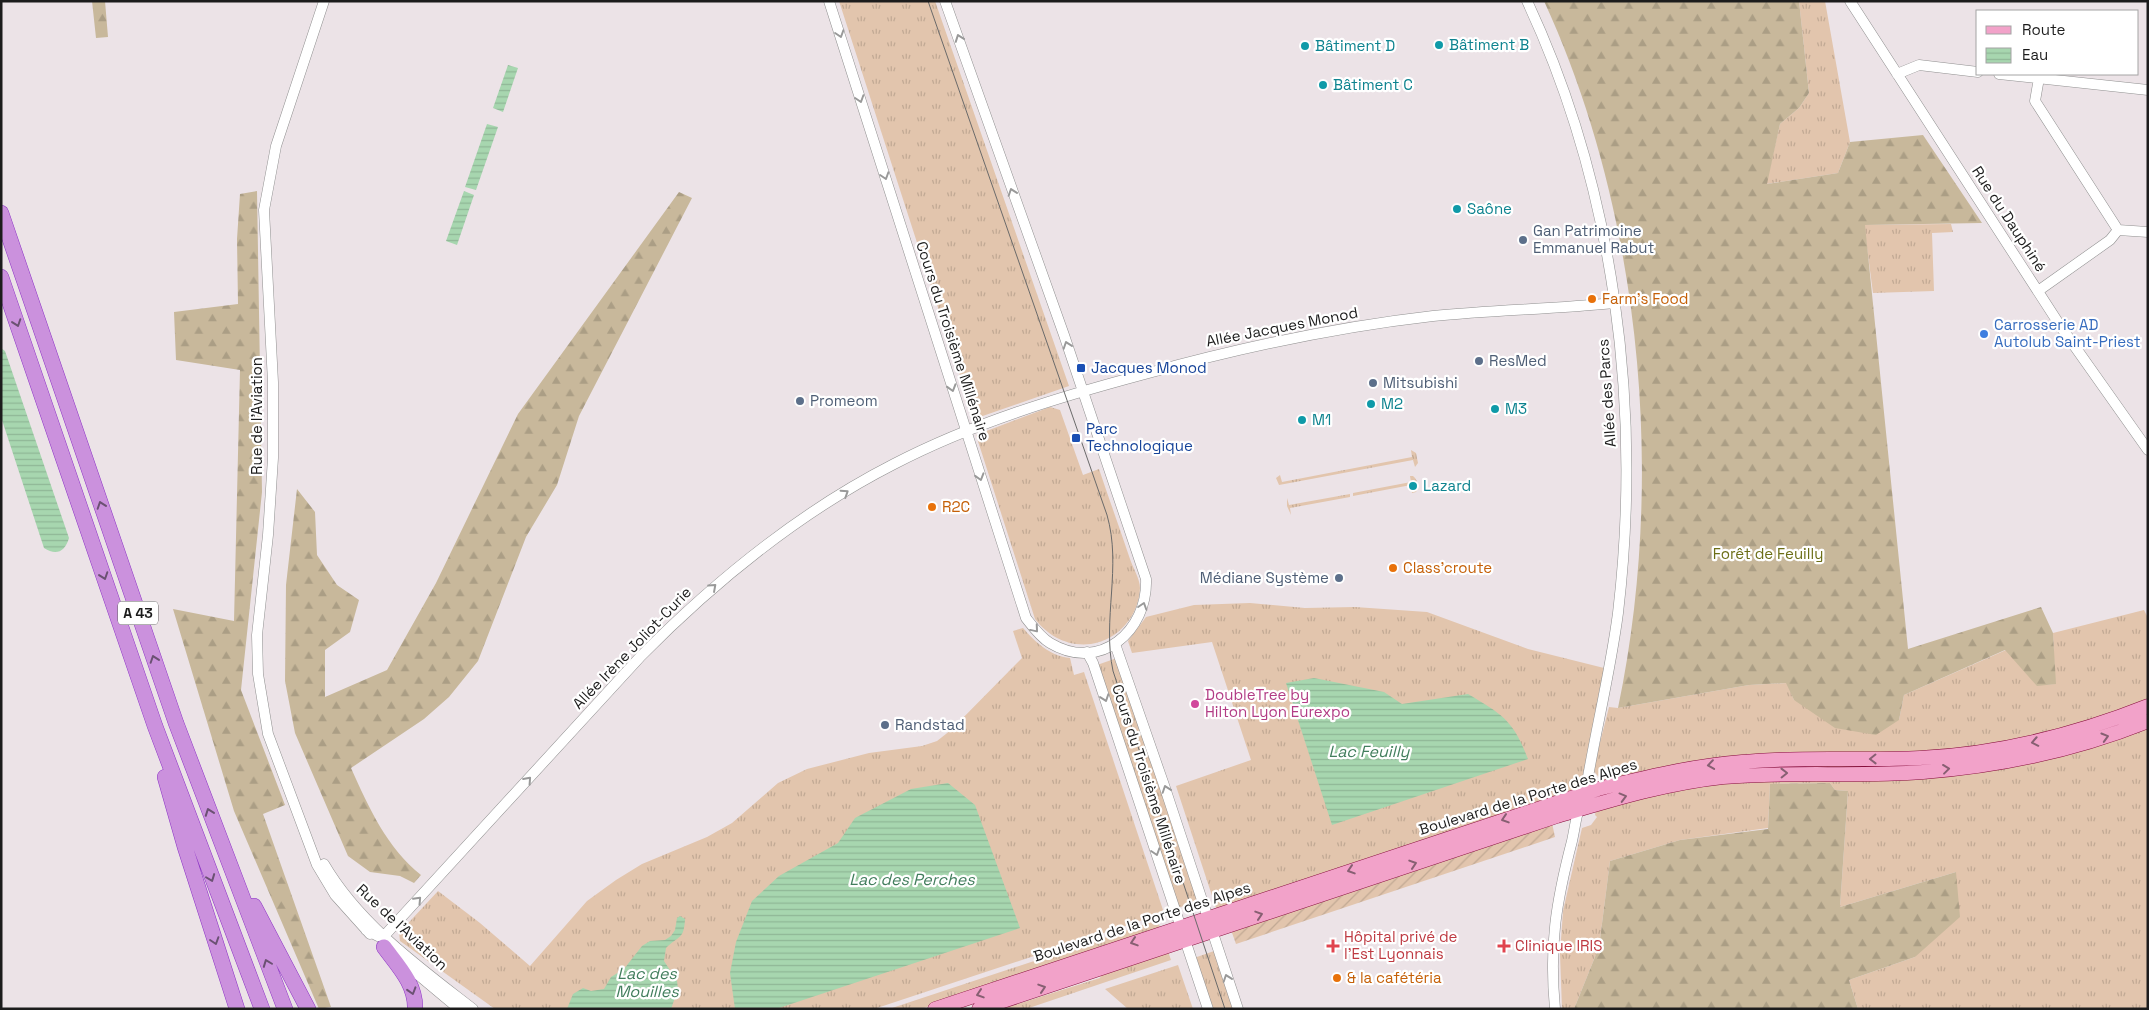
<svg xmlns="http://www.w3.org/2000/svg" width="2149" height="1010" viewBox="0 0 2149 1010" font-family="'Space Grotesk',sans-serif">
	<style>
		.grass { fill: url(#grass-tufts) }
		.forest { fill: url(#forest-firs) }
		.garden { fill: url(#garden-furrows) }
		.water { fill: url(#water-rules) }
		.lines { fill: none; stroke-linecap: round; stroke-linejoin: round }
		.minor-casing { stroke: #909090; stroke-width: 11 }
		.major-casing { stroke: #860e3c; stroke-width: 15 }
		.highway-casing { stroke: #8c35c5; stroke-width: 16 }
		.minor { stroke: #fff; stroke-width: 10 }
		.major { stroke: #f2a2c9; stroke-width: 14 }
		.highway { stroke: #cb91dd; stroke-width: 15 }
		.tram { stroke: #6a6a6a; stroke-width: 1 }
		.oneway { stroke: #999 }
		.oneway2 { stroke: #6b5173 }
		.oneway3 { stroke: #875f72 }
		.culture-dot { fill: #0f9aa8; stroke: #fff; stroke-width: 2 }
		.service-dot { fill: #5c6f8a; stroke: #fff; stroke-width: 2 }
		.food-dot { fill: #e8710a; stroke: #fff; stroke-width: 2 }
		.shop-dot { fill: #3f7fe0; stroke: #fff; stroke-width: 2 }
		.transit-dot { fill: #1a4fb4; stroke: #fff; stroke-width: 2 }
		.hotel-dot { fill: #d1479c; stroke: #fff; stroke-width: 2 }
		.health-dot { fill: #e0444e; stroke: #fff; stroke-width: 2 }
		.labels { text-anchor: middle; stroke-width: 4.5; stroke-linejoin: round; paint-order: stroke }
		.shield { fill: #fff; stroke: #606060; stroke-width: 1 }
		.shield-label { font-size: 14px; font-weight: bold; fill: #1c1c1c }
		.culture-label { font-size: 15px; fill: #0d838f; stroke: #fff; text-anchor: start }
		.street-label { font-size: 15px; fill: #1c1c1c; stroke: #fff }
		.service-label { font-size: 15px; fill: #4e5e75; stroke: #fff; text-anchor: start }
		.food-label { font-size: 15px; fill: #c56008; stroke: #fff; text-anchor: start }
		.shop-label { font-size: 15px; fill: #366cbe; stroke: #fff; text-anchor: start }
		.transit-label { font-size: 15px; fill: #164399; stroke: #fff; text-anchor: start }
		.park-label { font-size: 15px; fill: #6c6e16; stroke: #fff }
		.hotel-label { font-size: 15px; fill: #b23c85; stroke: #fff; text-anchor: start }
		.health-label { font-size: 15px; fill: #be3a42; stroke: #fff; text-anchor: start }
		.water-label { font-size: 16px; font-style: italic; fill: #427e5d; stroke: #fff }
	</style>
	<defs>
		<pattern id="grass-tufts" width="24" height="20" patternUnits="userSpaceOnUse" patternTransform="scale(1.25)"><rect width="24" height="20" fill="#e2c5ad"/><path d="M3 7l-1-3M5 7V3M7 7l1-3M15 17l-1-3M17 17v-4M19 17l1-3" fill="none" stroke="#c1a994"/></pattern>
		<pattern id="forest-firs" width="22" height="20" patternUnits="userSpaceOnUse" patternTransform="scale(1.25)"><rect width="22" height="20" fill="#c8b89b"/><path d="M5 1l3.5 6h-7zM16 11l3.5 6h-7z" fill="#ab9e85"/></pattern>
		<pattern id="garden-furrows" width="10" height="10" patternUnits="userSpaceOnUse" patternTransform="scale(1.25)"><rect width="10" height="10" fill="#e2c5ad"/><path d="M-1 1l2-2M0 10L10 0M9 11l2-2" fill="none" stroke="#c1a994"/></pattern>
		<pattern id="water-rules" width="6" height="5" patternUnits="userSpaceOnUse" patternTransform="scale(1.25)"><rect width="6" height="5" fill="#a7d6af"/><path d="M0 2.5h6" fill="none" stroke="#8fb796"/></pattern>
	</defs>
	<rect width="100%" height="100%" fill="#ece3e7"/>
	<!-- grass -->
	<path class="grass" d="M839 1H935L1069 386 974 419Z
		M1799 1H1825L1850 142 1838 173 1766 184 1780 124 1799 108 1809 93Z
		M1951 224 1953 232 1932 233 1934 291 1873 293 1864 225Z
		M1050 407 1060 410 1083 475 1099 469C1109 499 1120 529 1130 559 1133 568 1140 579 1140 588 1139 616 1118 640 1091 644 1068 647 1048 636 1035 619L976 435Z
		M1411 450 1416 453 1418 463 1415 467 1413 460 1279 485 1276 478 1280 475 1282 482 1412 457Z
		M1410 476H1413C1418 480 1419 487 1416 492L1412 493 1411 485 1353 496V493L1411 482Z
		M1350 494V497L1290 508 1291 515 1287 506V498L1289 505Z
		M1250 603 1305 608 1355 607 1427 612 1528 649 1604 668 1581 785 1575 791 1217 911 1176 786 1251 760 1212 642 1132 653 1128 641 1146 617 1194 605Z
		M2144 610 2148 618V699L2110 715 2048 734 1930 754 1839 755 1609 781 1601 780 1593 770 1609 707 1618 708 1749 685 1787 683 1794 700 1899 720 1904 695 2006 650 2037 685 2055 684 2053 633Z
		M1023 628C1035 642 1050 656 1070 658L1074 675 1084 672 1164 913 874 1009H495L400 941 399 933 438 891 480 923 530 966 587 901 616 880 642 864 707 837 732 823 778 783 807 769 869 753 922 746 937 741 951 730 1022 658 1013 631Z
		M1117 658 1198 901 1178 908 1097 665Z
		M2148 711V1009H1858L1849 980 1915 957 1956 872 1840 907 1848 791 1835 790 1830 783 1770 784 1768 828 1680 840 1610 861 1599 947 1574 1009H1562L1560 954 1563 911 1582 828 1591 825 1597 817 1595 815 1599 794 1768 764H1899Z
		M1158 920 1160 928 921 1009H889Z
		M1168 951 1171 960 1026 1009H1002L1100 978 1102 973Z
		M1214 951 1234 1009H1211L1194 958Z
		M1178 965 1193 1009H1128L1105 989Z"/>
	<!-- forest -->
	<path class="forest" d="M92 1H105L108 37 96 38Z
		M1544 1H1799L1809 93 1799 108 1780 124 1767 184 1838 173 1850 142 1923 135 1982 223 1865 225 1908 649 2041 607 2053 633 2056 684 2037 686 2005 650 1904 695 1899 720 1876 735 1835 728 1794 700 1786 683 1749 685 1618 708C1666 479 1642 214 1544 1Z
		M257 191 262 492 241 690 285 805 263 814 331 1007 319 1009 234 811 173 609 234 621 240 370 176 360 174 312 238 304 237 239 240 194Z
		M679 192 692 198 579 416 557 485 526 537 478 661 449 697 424 719 351 768C369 808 387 848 421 875L414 883 400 876 370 872 348 856 295 733 285 681 286 585 297 489 315 512 317 555 337 585 359 600 350 632 325 650V697L387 670 436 583 518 414Z
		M1830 783 1835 790 1848 791 1840 907 1956 872 1960 917 1915 957 1849 980 1858 1009H1574L1599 947 1610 861 1680 840 1768 829 1770 784Z"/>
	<!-- garden -->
	<path class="garden" d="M1552 823 1555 837 1236 944 1231 930Z"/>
	<!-- water -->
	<path class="water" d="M508 65 518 68 503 112 493 108Z
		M487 124 498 127 476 190 465 187Z
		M464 191 474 195 457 245 446 241Z
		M1 348 5 351 69 538C65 552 56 556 44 548L1 417Z
		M1314 678 1384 692 1402 704 1468 694C1503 715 1513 720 1528 759L1332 825 1286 683Z
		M948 783 975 805 1020 928 776 1009H735L730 973 736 942 752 901 779 876 838 843 855 818 911 789Z
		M680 916 685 919C684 940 679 935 666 948L664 961 677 981 678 989 671 1009H567L573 994 583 988 591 991 604 989 611 977 624 969 642 946 650 941 665 940 671 936 675 930 677 918Z"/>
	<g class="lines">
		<!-- minor casing -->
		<g class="minor-casing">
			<path id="minor" d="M324 1 276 146 264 210 273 382V458L268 535 257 635 258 674 268 734 317 865 335 895 370 934
				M829 1 1026 618C1033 627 1040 637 1050 643 1100 673 1148 631 1146 579L1064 335 945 1
				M1527 1C1615 189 1642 408 1618 613 1610 674 1595 733 1585 794 1576 811 1576 823 1572 841 1556 902 1549 946 1555 1009
				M1850 1 2061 327 2148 450
				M1897 74 1919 65 1978 72
				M1999 74 2148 90
				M2118 230 2148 232
				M2038 291 2110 240 2118 230 2035 101 2039 78
				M1115 644 1165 788 1238 1009
				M1087 652 1093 663 1208 1009
				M324 864C359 924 419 967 473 1009
				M366 930 378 936 385 935 640 657C715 581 798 513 894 464 973 423 1059 397 1145 374 1239 348 1336 327 1433 316 1493 310 1554 309 1614 303
				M398 958 459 1009"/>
		</g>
		<!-- major casing -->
		<g class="major-casing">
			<path id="major" d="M935 1009 1598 789C1646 777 1693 766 1742 762 1801 756 1861 761 1920 758 1998 754 2075 735 2148 706
				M979 1009 1557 816C1611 800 1666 783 1723 777 1789 771 1857 777 1923 772 2000 766 2076 750 2148 721"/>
		</g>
		<!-- highway casing -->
		<g class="highway-casing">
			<path id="highway" d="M1 213 176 723 285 1009
				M1 277 155 726 262 1009
				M165 777 185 847 237 1009
				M254 906 308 1009
				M384 947C398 966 416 984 415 1009"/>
		</g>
		<!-- minor -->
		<use href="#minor" class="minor"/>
		<!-- major -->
		<use href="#major" class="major"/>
		<!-- highway -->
		<use href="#highway" class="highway"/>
		<!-- tram -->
		<path class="tram" d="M928 1 1107 515C1122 567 1102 619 1113 671L1225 1009"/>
	</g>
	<!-- one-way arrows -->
	<defs><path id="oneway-chevron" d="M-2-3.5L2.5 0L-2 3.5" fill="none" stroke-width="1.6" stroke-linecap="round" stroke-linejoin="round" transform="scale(1.25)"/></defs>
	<g class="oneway">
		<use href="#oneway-chevron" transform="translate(840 34) rotate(72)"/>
		<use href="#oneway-chevron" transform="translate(959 38) rotate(-110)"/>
		<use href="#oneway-chevron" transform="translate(860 99) rotate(72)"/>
		<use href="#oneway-chevron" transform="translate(885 176) rotate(72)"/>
		<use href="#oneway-chevron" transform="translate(1012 192) rotate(-109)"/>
		<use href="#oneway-chevron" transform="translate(1067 345) rotate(-109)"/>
		<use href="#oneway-chevron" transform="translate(952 388) rotate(73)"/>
		<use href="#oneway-chevron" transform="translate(980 477) rotate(73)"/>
		<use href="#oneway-chevron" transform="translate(845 493) rotate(-33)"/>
		<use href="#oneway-chevron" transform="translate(713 587) rotate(-42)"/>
		<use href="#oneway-chevron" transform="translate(1143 606) rotate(-72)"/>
		<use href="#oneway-chevron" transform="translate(1035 629) rotate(50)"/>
		<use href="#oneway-chevron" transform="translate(1105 698) rotate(71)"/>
		<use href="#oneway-chevron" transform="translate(528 780) rotate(-48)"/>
		<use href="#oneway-chevron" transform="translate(1166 789) rotate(-109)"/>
		<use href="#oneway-chevron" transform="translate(1156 852) rotate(72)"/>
		<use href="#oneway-chevron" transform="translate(418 900) rotate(-47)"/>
		<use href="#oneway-chevron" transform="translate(1227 978) rotate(-109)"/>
	</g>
	<g class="oneway2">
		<use href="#oneway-chevron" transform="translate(17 323) rotate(71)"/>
		<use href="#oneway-chevron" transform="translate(101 505) rotate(-109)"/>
		<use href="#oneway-chevron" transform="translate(104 576) rotate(71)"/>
		<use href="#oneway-chevron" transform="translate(154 659) rotate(-109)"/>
		<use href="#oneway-chevron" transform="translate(209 812) rotate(-110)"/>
		<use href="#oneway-chevron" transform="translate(211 878) rotate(69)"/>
		<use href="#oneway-chevron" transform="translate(215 941) rotate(72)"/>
		<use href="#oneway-chevron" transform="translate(267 963) rotate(-111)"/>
		<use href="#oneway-chevron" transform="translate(412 991) rotate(73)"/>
	</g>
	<g class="oneway3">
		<use href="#oneway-chevron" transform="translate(2105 737) rotate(-16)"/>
		<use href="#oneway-chevron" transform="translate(2035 742) rotate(169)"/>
		<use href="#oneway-chevron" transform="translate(1873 759) rotate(179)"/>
		<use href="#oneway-chevron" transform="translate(1711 765) rotate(172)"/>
		<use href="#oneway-chevron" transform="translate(1946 769) rotate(-7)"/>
		<use href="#oneway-chevron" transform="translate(1784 773) rotate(-1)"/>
		<use href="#oneway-chevron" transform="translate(1623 797) rotate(-15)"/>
		<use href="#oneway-chevron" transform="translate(1505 819) rotate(162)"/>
		<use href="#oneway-chevron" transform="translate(1413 864) rotate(-18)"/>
		<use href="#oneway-chevron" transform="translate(1351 870) rotate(162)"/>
		<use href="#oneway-chevron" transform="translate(1259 915) rotate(-18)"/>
		<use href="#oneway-chevron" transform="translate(1134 942) rotate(162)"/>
		<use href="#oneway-chevron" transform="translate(1042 988) rotate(-18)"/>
		<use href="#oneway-chevron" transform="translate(980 994) rotate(162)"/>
	</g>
	<!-- markers -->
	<g class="culture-dot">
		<circle cx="1439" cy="45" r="5"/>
		<circle cx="1305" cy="46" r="5"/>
		<circle cx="1323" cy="85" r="5"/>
		<circle cx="1457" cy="209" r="5"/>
		<circle cx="1371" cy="404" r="5"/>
		<circle cx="1495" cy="409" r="5"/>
		<circle cx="1302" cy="420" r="5"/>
		<circle cx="1413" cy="486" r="5"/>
	</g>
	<g class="service-dot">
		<circle cx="1523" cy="240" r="5"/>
		<circle cx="1479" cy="361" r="5"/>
		<circle cx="1373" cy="383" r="5"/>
		<circle cx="800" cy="401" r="5"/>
		<circle cx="1339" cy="578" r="5"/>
		<circle cx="885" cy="725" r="5"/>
	</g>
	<g class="food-dot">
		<circle cx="1592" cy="299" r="5"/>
		<circle cx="932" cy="507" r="5"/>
		<circle cx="1393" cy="568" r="5"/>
		<circle cx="1337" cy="978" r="5"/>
	</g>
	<circle class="shop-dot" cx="1984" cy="334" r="5"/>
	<g class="transit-dot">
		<rect x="1076" y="363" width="10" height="10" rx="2.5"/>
		<rect x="1071" y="433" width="10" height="10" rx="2.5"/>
	</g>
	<circle class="hotel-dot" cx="1195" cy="704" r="5"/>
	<g class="health-dot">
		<path d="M1330.5 938.5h5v5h5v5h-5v5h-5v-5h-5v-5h5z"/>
		<path d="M1501.5 938.5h5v5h5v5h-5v5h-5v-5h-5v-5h5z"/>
	</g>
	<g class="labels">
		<!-- shield labels -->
		<rect class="shield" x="118" y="601.5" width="40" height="23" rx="4"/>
		<g class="shield-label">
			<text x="138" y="618">A 43</text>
		</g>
		<!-- culture labels -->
		<g class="culture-label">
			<text x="1449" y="50">Bâtiment B</text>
			<text x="1315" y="51">Bâtiment D</text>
			<text x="1333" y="90">Bâtiment C</text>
			<text x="1467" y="214">Saône</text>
			<text x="1381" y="409">M2</text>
			<text x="1505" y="414">M3</text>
			<text x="1312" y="425">M1</text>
			<text x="1423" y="491">Lazard</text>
		</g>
		<!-- street labels -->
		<g class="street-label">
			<text transform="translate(2009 219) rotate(57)" y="5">Rue du Dauphiné</text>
			<text transform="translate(1282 327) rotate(-11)" y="5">Allée Jacques Monod</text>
			<text transform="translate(953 341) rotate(72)" y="5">Cours du Troisième Millénaire</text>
			<text transform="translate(1607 393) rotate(-94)" y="5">Allée des Parcs</text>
			<text transform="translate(257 416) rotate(-90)" y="5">Rue de l'Aviation</text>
			<text transform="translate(632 648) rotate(-46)" y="5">Allée Irène Joliot-Curie</text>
			<text transform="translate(1149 784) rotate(72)" y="5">Cours du Troisième Millénaire</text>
			<text transform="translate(1528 797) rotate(-17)" y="5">Boulevard de la Porte des Alpes</text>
			<text transform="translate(1142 922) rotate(-18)" y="5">Boulevard de la Porte des Alpes</text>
			<text transform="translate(402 927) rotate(43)" y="5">Rue de l'Aviation</text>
		</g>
		<!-- service labels -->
		<g class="service-label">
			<text x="1533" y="236">Gan Patrimoine<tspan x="1533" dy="17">Emmanuel Rabut</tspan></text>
			<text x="1489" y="366">ResMed</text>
			<text x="1383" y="388">Mitsubishi</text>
			<text x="810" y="406">Promeom</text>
			<text x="1329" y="583" text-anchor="end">Médiane Système</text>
			<text x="895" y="730">Randstad</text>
		</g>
		<!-- food labels -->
		<g class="food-label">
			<text x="1602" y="304">Farm's Food</text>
			<text x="942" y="512">R2C</text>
			<text x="1403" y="573">Class'croute</text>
			<text x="1347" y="983">&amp; la cafétéria</text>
		</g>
		<!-- shop labels -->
		<g class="shop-label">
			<text x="1994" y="330">Carrosserie AD<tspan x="1994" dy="17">Autolub Saint-Priest</tspan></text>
		</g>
		<!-- transit labels -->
		<g class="transit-label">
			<text x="1091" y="373">Jacques Monod</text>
			<text x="1086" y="434">Parc<tspan x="1086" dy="17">Technologique</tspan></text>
		</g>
		<!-- park labels -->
		<g class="park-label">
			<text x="1768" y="559">Forêt de Feuilly</text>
		</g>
		<!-- hotel labels -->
		<g class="hotel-label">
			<text x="1205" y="700">DoubleTree by<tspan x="1205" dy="17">Hilton Lyon Eurexpo</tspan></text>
		</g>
		<!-- health labels -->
		<g class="health-label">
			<text x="1344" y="942">Hôpital privé de<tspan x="1344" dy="17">l'Est Lyonnais</tspan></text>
			<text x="1515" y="951">Clinique IRIS</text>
		</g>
		<!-- water labels -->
		<g class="water-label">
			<text x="1369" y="757">Lac Feuilly</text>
			<text x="912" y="885">Lac des Perches</text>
			<text x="647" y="979">Lac des<tspan x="647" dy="18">Mouilles</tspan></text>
		</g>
	</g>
	<!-- border -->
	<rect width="2149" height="1010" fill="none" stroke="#1c1c1c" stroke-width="5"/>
	<!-- legend -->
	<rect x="1976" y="10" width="162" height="65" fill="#ffffff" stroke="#a4a4a4"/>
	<rect x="1986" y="26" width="25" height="8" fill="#f2a2c9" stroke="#a4a4a4"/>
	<text x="2022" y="35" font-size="15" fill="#1c1c1c">Route</text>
	<rect x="1986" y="48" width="25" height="15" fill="url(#water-rules)" stroke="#a4a4a4"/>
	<text x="2022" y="60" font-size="15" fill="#1c1c1c">Eau</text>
</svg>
